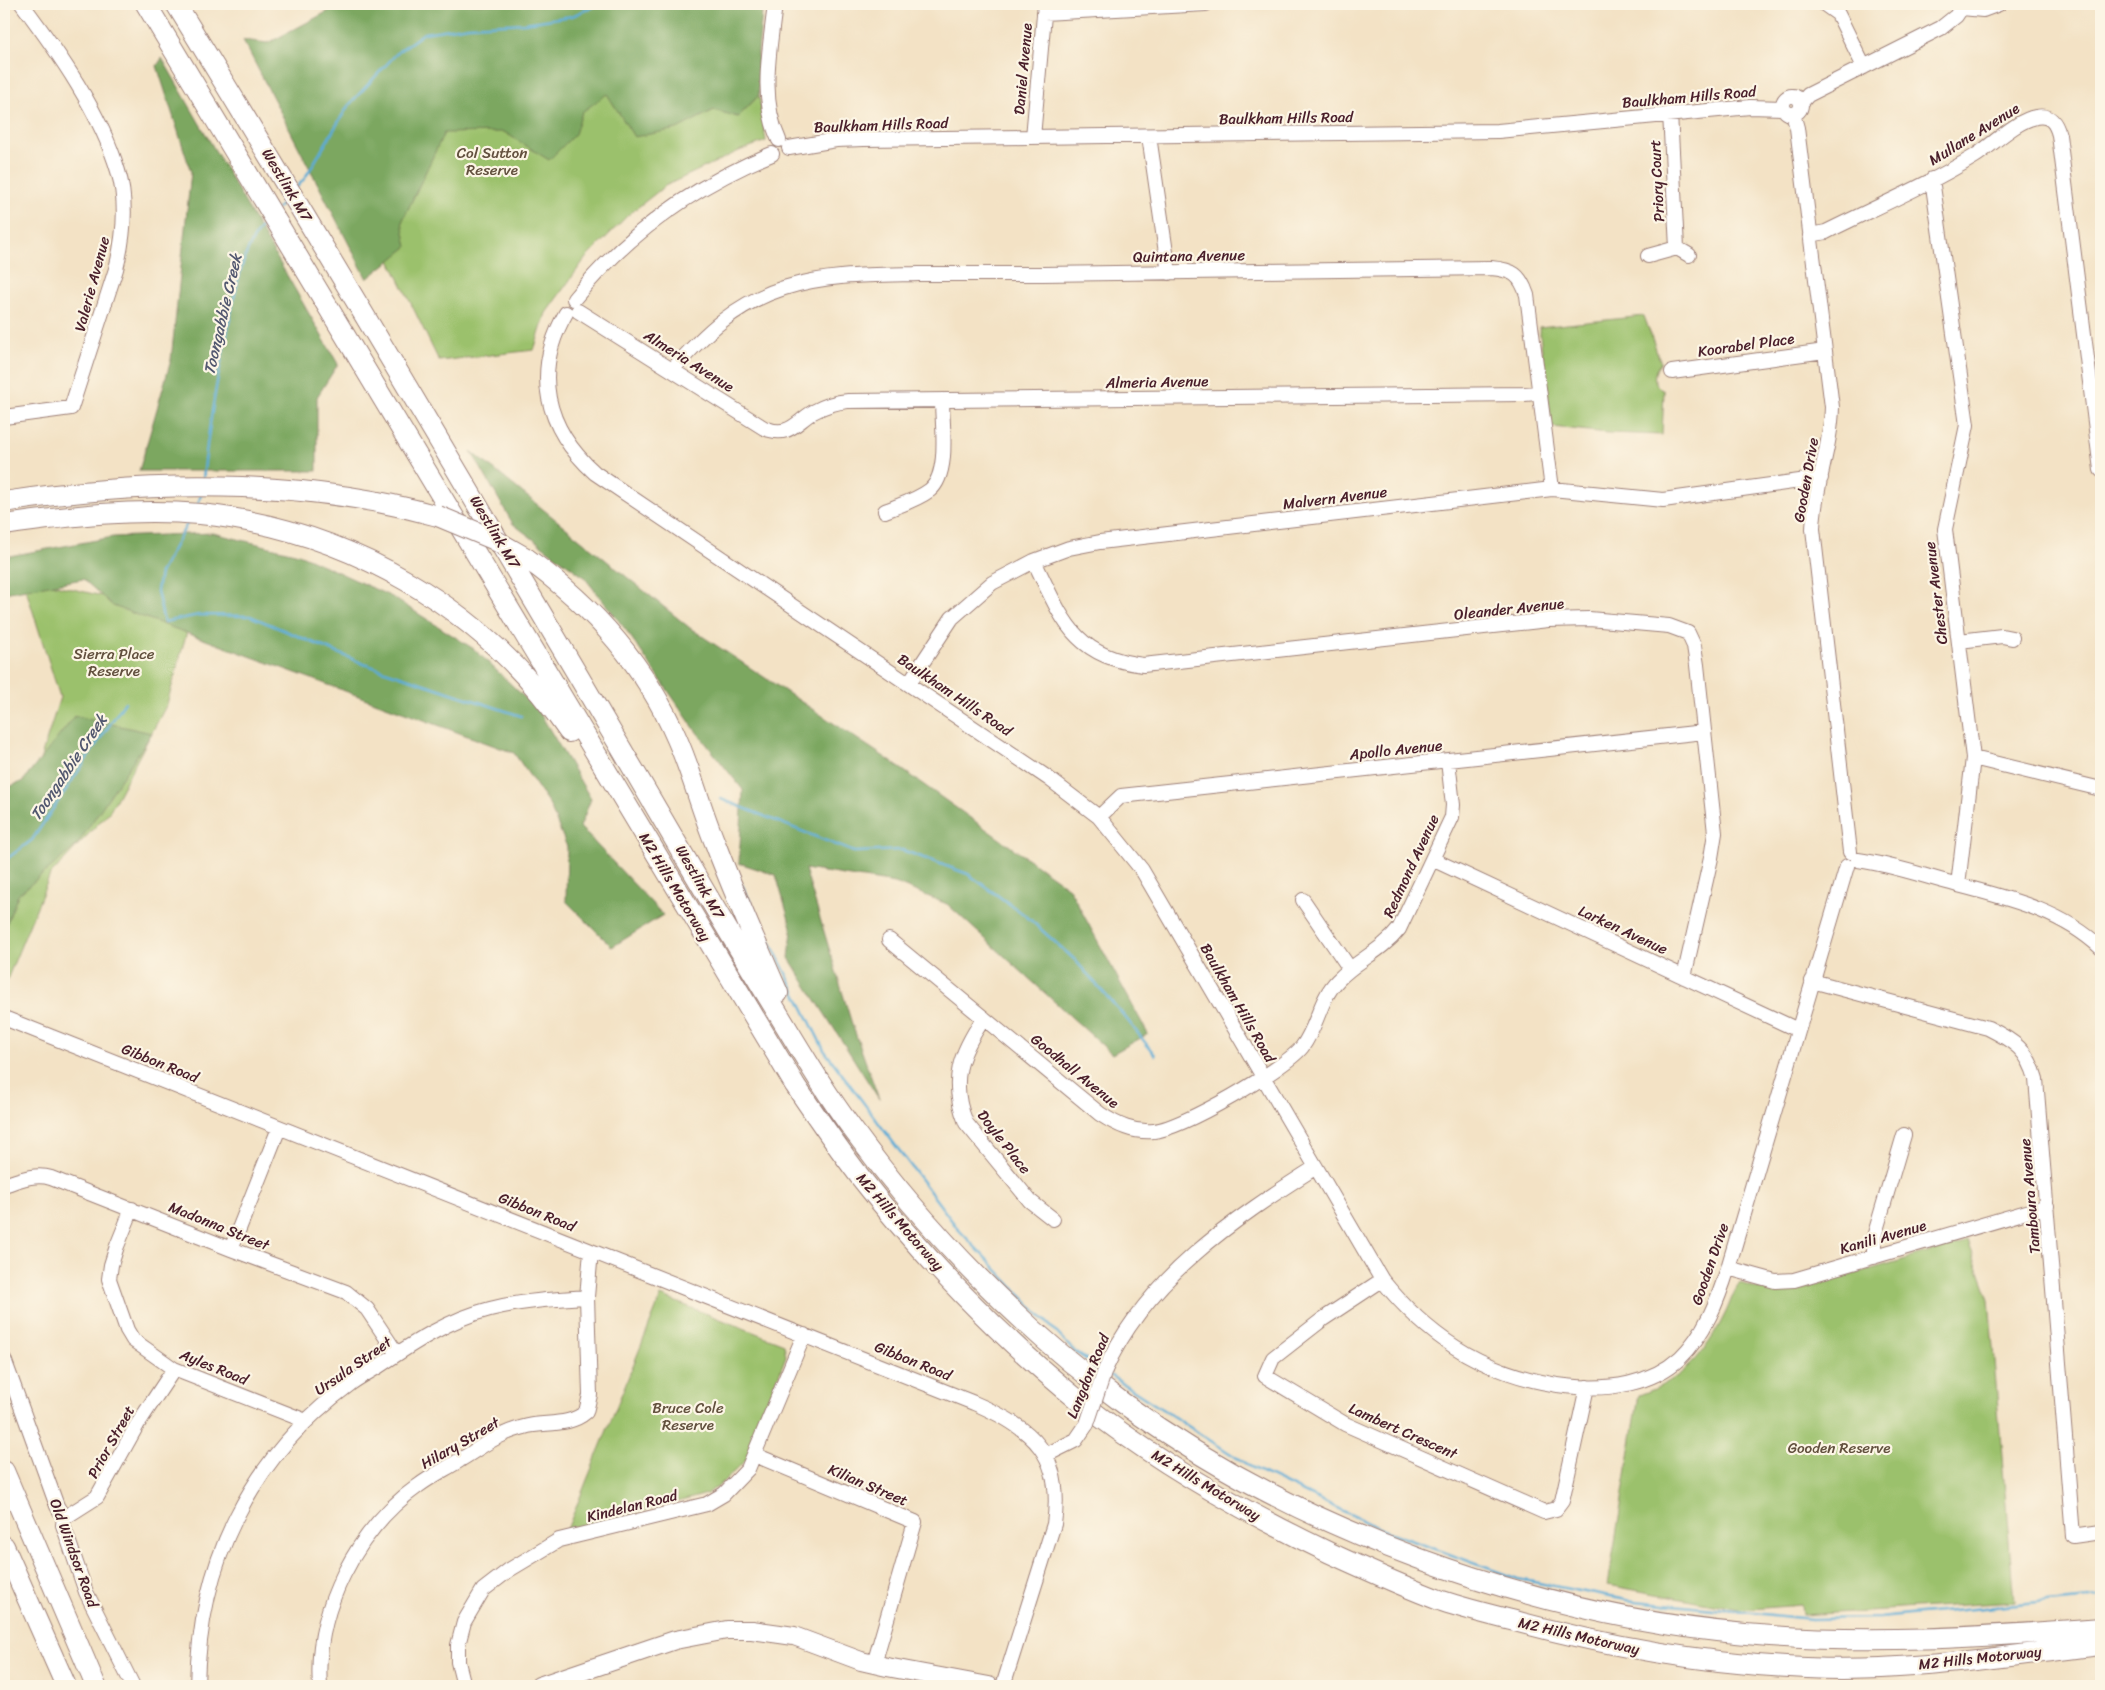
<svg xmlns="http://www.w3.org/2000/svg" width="2105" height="1690" viewBox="0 0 2105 1690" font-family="Sriracha,sans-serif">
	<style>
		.green { fill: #9bc16c; stroke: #72704c }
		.forest { fill: #7ca760; stroke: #636346 }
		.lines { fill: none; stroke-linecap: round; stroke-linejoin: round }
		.stream { stroke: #5cacd6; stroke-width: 2.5 }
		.minor-casing { stroke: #9e8078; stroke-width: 16 }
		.major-casing { stroke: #9e8078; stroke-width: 20 }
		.highway-casing { stroke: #9e8078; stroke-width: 22 }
		.minor { stroke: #fff; stroke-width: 14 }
		.major { stroke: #fff; stroke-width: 18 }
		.highway { stroke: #fff; stroke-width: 20 }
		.minor-bridge-casing { stroke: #9e8078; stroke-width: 16; stroke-linecap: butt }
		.highway-bridge-casing { stroke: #9e8078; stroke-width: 22; stroke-linecap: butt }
		.minor-bridge { stroke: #fff; stroke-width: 14 }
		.highway-bridge { stroke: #fff; stroke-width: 20 }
		.labels { text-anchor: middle; stroke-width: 4.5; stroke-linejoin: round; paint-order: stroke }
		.street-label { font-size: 15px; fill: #4a1f2b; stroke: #fcf5e5 }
		.park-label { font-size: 15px; fill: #62503e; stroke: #fcf5e5 }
		.water-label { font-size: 16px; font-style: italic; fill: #51576f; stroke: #fcf5e5 }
	</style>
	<rect width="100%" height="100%" fill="#fcf5e5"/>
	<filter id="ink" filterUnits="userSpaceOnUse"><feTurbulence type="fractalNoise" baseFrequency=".02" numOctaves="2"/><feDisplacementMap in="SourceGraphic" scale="10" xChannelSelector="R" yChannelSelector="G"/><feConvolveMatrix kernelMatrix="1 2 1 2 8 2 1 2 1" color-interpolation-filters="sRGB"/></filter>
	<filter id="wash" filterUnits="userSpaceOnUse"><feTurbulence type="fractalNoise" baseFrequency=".0096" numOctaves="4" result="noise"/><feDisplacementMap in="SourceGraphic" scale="20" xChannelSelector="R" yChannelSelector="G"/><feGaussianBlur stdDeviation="1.12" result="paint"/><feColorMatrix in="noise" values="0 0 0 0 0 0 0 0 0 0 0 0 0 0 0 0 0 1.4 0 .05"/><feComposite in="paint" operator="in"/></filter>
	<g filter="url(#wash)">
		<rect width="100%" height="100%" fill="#f3e2c5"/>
		<!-- green -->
		<path class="green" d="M490 4 667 129 677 128 714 110 738 117 759 95 766 141 739 151 665 186 628 215 585 259 546 313 534 350 439 361 346 170Z
			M1644 316 1661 363C1652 372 1652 385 1664 391L1662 435 1608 433 1552 427 1539 327Z
			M22 577 191 617 167 704 110 811 50 875 4 987V797L32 786 60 697Z
			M1968 1241 1989 1299 2014 1602 1802 1615 1801 1605 1740 1610 1608 1585 1639 1395C1683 1380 1705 1355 1725 1314 1730 1304 1733 1292 1740 1283L1763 1290 1792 1292Z
			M661 1296 784 1344 786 1356 746 1460 722 1483 707 1494 566 1532Z"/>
		<!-- forest -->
		<path class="forest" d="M342 4H763L758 51 759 95 738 117 714 110 677 129 634 137 607 94 582 112 575 134 549 160 504 132 444 133 402 222 407 247 367 279 243 40 268 43Z
			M162 58 338 364 317 397V471H139L171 360 191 172 157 66Z
			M471 451 690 628 886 758 1069 888 1148 1034 1112 1054 947 904 895 883 805 869 852 1024 879 1099 789 958 792 930 776 875 739 863 743 790 696 731 626 630 584 577 513 524Z
			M213 533 299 554 392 597 474 649 538 710 591 799 580 827 663 915 612 947 566 901 567 847 549 804 514 753 113 606 83 579 4 593V557L113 537Z
			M75 716 152 733 76 846 18 895 4 930V789L23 781Z"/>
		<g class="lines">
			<!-- stream -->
			<path class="stream" d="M297 187 305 178 348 106 399 51 424 33 469 26 525 23 572 16 599 4
				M278 208 286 199
				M203 480C208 429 217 378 228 328 236 291 240 250 266 221
				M197 507 201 495
				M188 522 160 573 157 591 164 622 199 615 250 616 364 664 521 716
				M721 799 854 852 902 850 968 874 1026 916 1075 960 1125 1017 1155 1055
				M4 861 32 840 125 702
				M742 885 824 1050 958 1229 1075 1352 1100 1368
				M1108 1374 1251 1467 1383 1530 1518 1579 1626 1600 1811 1619 1878 1618 2101 1597"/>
		</g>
	</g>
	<g filter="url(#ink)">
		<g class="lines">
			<!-- minor casing -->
			<g class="minor-casing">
				<path id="minor" d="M775 4C770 49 759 98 779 140
					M1824 4 1838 14 1864 67
					M1962 8 1983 10 1999 4
					M1044 13 1206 4
					M1783 105a9 9 0 1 1 18 0a9 9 0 1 1-18 0Z
					M1801 103 1808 95 1941 28 1956 16 1964 4
					M1670 113 1677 248 1689 255
					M1793 114 1797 128 1832 407C1831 449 1814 487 1813 529L1850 852
					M1149 136 1169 273
					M1033 137 1045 4
					M789 148 836 140 864 139 1498 131 1750 107 1783 108
					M1932 179 1967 425 1945 529 1973 758 1958 885
					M1810 235 1826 232C1876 207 1928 185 1975 156 1992 145 2017 120 2036 117 2050 114 2056 123 2059 135L2101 470
					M1648 256 1677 248
					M574 299C628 233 693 186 772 154
					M578 311 764 428C789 438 795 423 813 412 824 406 836 402 848 401L1524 394 1539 393
					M566 313C532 372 545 428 595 473L1048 778 1099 817 1142 870 1382 1280C1403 1306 1427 1329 1455 1347 1513 1385 1623 1410 1680 1358 1705 1334 1718 1300 1728 1268L1847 866
					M672 370C705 333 736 303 784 288 828 274 874 275 919 274 961 274 1002 274 1043 274 1192 273 1341 270 1491 268 1513 270 1520 274 1527 295L1552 489
					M1672 372 1825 351
					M4 417 71 408 116 269C124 237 128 203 118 171 101 113 58 52 22 4
					M885 511C900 505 917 500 930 490 950 473 942 425 942 400
					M1034 561C1062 618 1073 657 1143 665L1548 620 1589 619 1669 626 1688 633 1694 646 1697 665 1715 833 1711 858 1684 977
					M1959 641 2002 636 2012 638
					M909 683 952 618 992 583 1034 561 1069 548 1100 542 1552 489 1663 500 1821 478
					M1973 758 2101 789
					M1099 817 1121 796 1704 732
					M1434 860 1798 1030
					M1858 860C1888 864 1918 874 1947 882 2001 897 2059 908 2101 948
					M1303 900 1350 969
					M889 940 1100 1114C1117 1125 1134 1133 1154 1131 1183 1128 1283 1070 1302 1047 1318 1026 1319 999 1338 980 1357 960 1382 951 1399 929L1452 817 1453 805 1448 761
					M1812 981 1988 1028C2014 1041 2028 1050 2036 1079L2073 1536 2101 1532
					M4 1018 974 1403C1033 1428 1064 1455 1054 1524L1003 1686
					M984 1018C960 1053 949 1081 966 1123L1030 1201 1053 1219
					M4 1185C19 1180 35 1173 51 1178L231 1249 346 1292 367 1309 397 1354
					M132 1209 117 1246 111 1265 109 1279 127 1330 133 1340 174 1369 306 1421
					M231 1249 279 1128
					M1874 1257V1237L1904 1135
					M1728 1268 1775 1281 1794 1280 2047 1206
					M1382 1280 1323 1319 1273 1358 1265 1376 1345 1424 1544 1512 1556 1509 1562 1501 1587 1387
					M4 1359 57 1506 64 1518 63 1525 86 1592 133 1686
					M1105 1370C1145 1279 1234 1219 1316 1167
					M755 1455 915 1522 874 1664
					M1046 1455 1076 1440 1087 1424
					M64 1518 97 1497 137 1425 174 1369
					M197 1686C199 1563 250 1457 350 1384 359 1377 370 1372 379 1366 413 1343 450 1319 490 1309 521 1301 555 1299 587 1297
					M320 1686C314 1611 357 1529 418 1486 431 1476 446 1469 460 1460 474 1452 488 1441 502 1435 510 1431 520 1428 528 1426 547 1422 570 1426 586 1412L590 1395 587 1297 591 1251
					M464 1686 458 1662V1645L464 1622 483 1590 509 1570 559 1540 707 1504 724 1494 748 1469 804 1335"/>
			</g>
			<!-- major casing -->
			<g class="major-casing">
				<path id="major" d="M539 1686 675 1640 727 1630H752L794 1636 861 1661 887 1667 989 1686"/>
			</g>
			<!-- highway casing -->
			<g class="highway-casing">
				<path id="highway" d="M146 4 795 1085C816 1116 838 1148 861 1178 922 1256 1001 1338 1078 1400 1155 1461 1242 1511 1330 1553 1367 1570 1404 1587 1442 1601 1466 1609 1491 1615 1515 1621 1611 1647 1708 1664 1807 1668 1905 1673 2004 1656 2101 1645
					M176 4C324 245 468 489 612 733 663 819 713 907 765 992 794 1039 821 1087 854 1131 926 1230 1023 1330 1123 1403 1296 1529 1532 1615 1746 1634 1864 1645 1983 1637 2101 1628
					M4 502C144 480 301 478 438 516
					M4 525C68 516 135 508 200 514 348 529 485 608 569 732
					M526 558C592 605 645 664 677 739 692 773 701 809 715 843 734 893 756 943 778 993
					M4 1471 96 1686
					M4 1546 66 1686"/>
			</g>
			<!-- minor -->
			<use href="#minor" class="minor"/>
			<!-- major -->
			<use href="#major" class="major"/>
			<!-- highway -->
			<use href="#highway" class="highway"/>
			<!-- minor-bridge casing -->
			<g class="minor-bridge-casing">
				<path id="minor-bridge" d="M1087 1424 1105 1370"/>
			</g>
			<!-- highway-bridge casing -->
			<g class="highway-bridge-casing">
				<path id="highway-bridge" d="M438 516 493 539 526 558"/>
			</g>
			<!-- minor-bridge -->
			<use href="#minor-bridge" class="minor-bridge"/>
			<!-- highway-bridge -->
			<use href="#highway-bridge" class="highway-bridge"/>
		</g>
	</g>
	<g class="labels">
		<!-- street labels -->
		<g class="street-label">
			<text transform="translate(1023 69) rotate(-85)" y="5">Daniel Avenue</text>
			<text transform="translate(1689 97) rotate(-5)" y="5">Baulkham Hills Road</text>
			<text transform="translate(1286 118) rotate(-1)" y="5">Baulkham Hills Road</text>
			<text transform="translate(881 125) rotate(-2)" y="5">Baulkham Hills Road</text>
			<text transform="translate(1974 134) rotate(-32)" y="5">Mullane Avenue</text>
			<text transform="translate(1657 181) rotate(-93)" y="5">Priory Court</text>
			<text transform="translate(287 185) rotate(59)" y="5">Westlink M7</text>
			<text transform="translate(1189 256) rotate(-1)" y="5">Quintana Avenue</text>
			<text transform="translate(92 284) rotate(-75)" y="5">Valerie Avenue</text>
			<text transform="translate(1746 345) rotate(-8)" y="5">Koorabel Place</text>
			<text transform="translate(689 361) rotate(32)" y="5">Almeria Avenue</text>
			<text transform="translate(1157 382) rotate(-1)" y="5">Almeria Avenue</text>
			<text transform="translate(1806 480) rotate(-80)" y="5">Gooden Drive</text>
			<text transform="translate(1335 498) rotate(-7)" y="5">Malvern Avenue</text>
			<text transform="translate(495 532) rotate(59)" y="5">Westlink M7</text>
			<text transform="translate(1936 593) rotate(-97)" y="5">Chester Avenue</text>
			<text transform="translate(1509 609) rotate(-6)" y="5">Oleander Avenue</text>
			<text transform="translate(955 695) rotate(34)" y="5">Baulkham Hills Road</text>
			<text transform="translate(1396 750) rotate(-6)" y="5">Apollo Avenue</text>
			<text transform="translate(1411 866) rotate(-65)" y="5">Redmond Avenue</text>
			<text transform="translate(700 882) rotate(60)" y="5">Westlink M7</text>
			<text transform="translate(675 887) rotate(59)" y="5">M2 Hills Motorway</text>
			<text transform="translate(1623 930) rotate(25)" y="5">Larken Avenue</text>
			<text transform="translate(1238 1003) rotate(60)" y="5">Baulkham Hills Road</text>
			<text transform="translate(160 1063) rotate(22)" y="5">Gibbon Road</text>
			<text transform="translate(1075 1071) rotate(39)" y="5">Goodhall Avenue</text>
			<text transform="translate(1004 1142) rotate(52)" y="5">Doyle Place</text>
			<text transform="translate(2030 1196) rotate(-95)" y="5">Tamboura Avenue</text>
			<text transform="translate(537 1212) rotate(22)" y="5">Gibbon Road</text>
			<text transform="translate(900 1222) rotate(49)" y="5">M2 Hills Motorway</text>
			<text transform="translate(219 1226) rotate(22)" y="5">Madonna Street</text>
			<text transform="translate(1883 1237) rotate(-16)" y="5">Kanili Avenue</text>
			<text transform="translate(1710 1264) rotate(-71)" y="5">Gooden Drive</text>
			<text transform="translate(913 1361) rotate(22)" y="5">Gibbon Road</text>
			<text transform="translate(353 1366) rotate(-35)" y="5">Ursula Street</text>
			<text transform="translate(214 1367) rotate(22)" y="5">Ayles Road</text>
			<text transform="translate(1088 1376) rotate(-68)" y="5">Langdon Road</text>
			<text transform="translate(1403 1431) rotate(24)" y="5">Lambert Crescent</text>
			<text transform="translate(111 1442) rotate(-61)" y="5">Prior Street</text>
			<text transform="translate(460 1443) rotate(-30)" y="5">Hilary Street</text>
			<text transform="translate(868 1485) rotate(23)" y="5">Kilian Street</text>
			<text transform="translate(1206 1485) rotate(31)" y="5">M2 Hills Motorway</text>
			<text transform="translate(632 1506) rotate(-14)" y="5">Kindelan Road</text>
			<text transform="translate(74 1553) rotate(70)" y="5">Old Windsor Road</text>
			<text transform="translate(1579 1636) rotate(13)" y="5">M2 Hills Motorway</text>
			<text transform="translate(1980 1658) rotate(-6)" y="5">M2 Hills Motorway</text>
		</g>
		<!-- park labels -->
		<g class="park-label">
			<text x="492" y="158">Col Sutton<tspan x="492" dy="17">Reserve</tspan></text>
			<text x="114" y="659">Sierra Place<tspan x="114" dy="17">Reserve</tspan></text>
			<text x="688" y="1413">Bruce Cole<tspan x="688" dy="17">Reserve</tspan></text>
			<text x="1839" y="1453">Gooden Reserve</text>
		</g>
		<!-- water labels -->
		<g class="water-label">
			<text transform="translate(222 314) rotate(-77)" y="6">Toongabbie Creek</text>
			<text transform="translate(68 767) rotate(-56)" y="6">Toongabbie Creek</text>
		</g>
	</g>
	<!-- margin -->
	<rect width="2105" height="1690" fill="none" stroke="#fcf5e5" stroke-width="20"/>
</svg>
